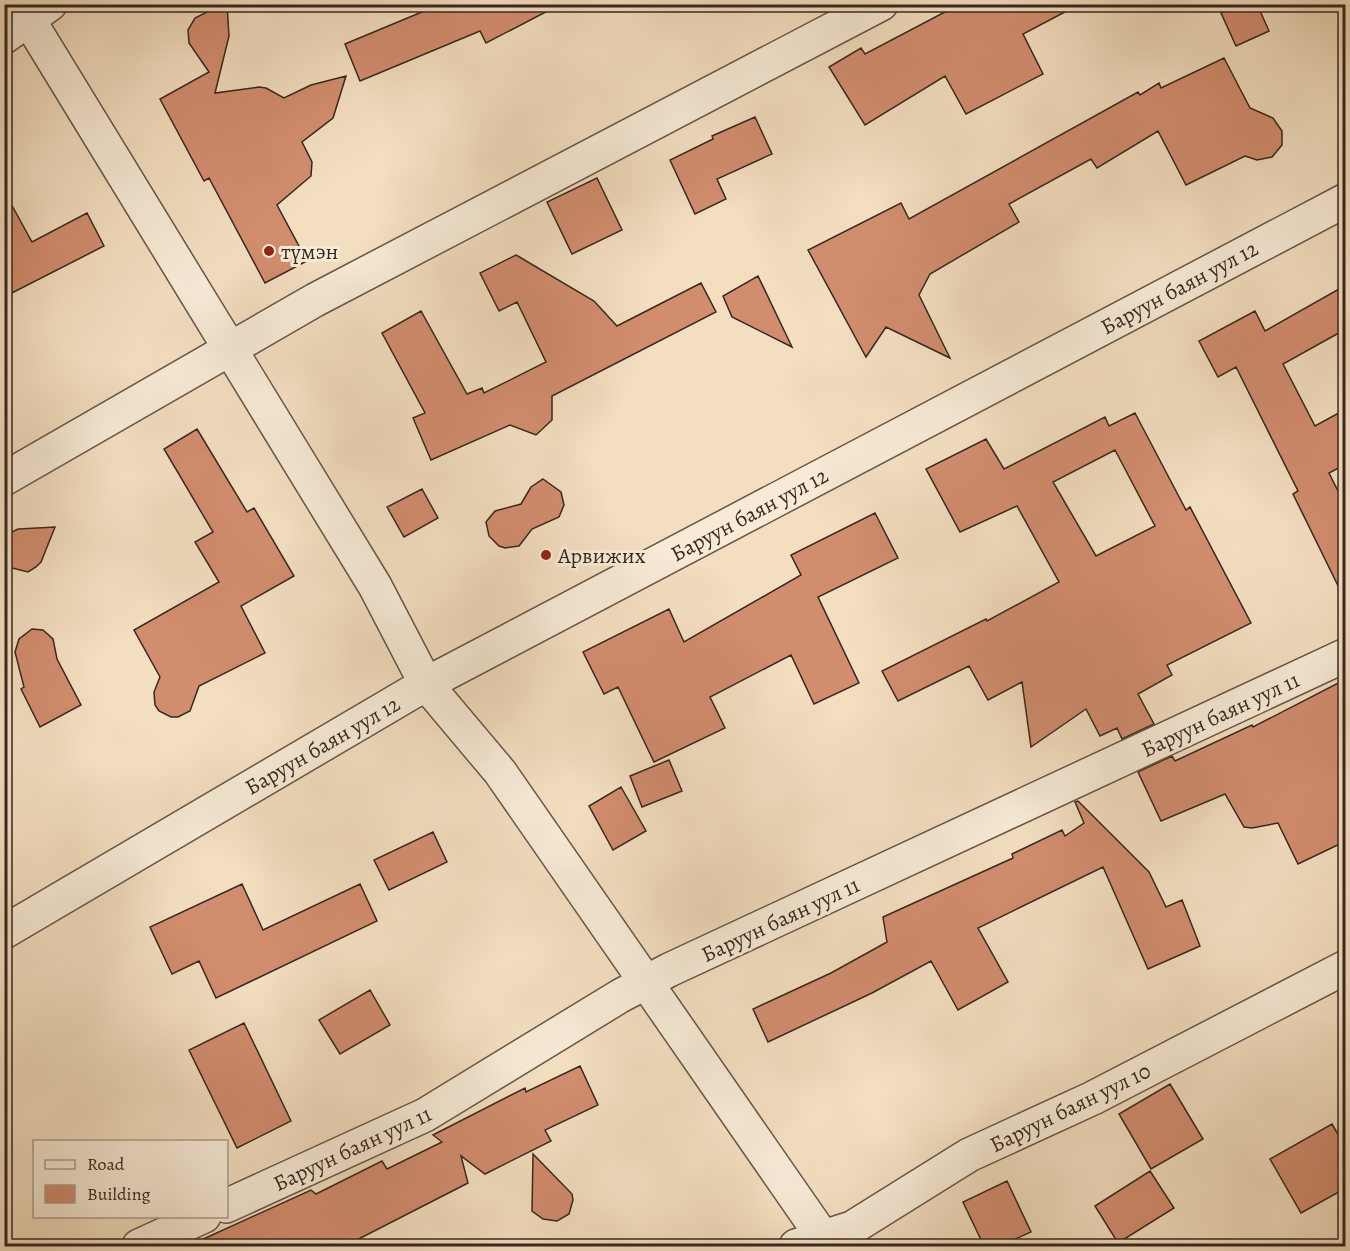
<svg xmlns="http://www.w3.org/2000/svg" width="1350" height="1251" viewBox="0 0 1350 1251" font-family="Alegreya,serif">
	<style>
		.building { fill: #d28d6f; stroke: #372720; stroke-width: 1.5; fill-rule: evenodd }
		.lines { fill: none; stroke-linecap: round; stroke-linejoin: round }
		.street-casing { stroke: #665548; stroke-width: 36 }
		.street { stroke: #f7ead6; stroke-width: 33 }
		.poi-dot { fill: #8f2418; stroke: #f7ead6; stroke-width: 2 }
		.labels { text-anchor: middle; stroke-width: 6; stroke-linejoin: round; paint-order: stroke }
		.poi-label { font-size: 22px; fill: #372720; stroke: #f7ead6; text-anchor: start }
		.street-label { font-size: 22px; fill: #372720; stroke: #f7ead6 }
	</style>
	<rect width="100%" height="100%" fill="#f3dec0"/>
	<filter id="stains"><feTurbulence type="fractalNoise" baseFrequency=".00333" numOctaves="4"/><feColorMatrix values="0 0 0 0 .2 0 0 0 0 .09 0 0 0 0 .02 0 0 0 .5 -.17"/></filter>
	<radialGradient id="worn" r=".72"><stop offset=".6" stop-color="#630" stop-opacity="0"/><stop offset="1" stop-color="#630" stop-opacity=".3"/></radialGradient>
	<!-- building -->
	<path class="building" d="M223 4H227L229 36 215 93 259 87 266 88 284 98 311 85 346 76 333 118 302 142 312 162 311 176 277 205 307 261 265 283 209 178 204 181 160 99 209 72 189 43 188 30 195 18Z
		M441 4H561L486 43 480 31 360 81 345 44Z
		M960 4H1080L1023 34 1043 74 966 114 945 76 865 125 829 67 861 48 865 54Z
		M1240 4H1257L1269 31 1236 46 1221 13Z
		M1224 58 1250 108 1273 118 1282 131V145L1272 157 1257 160 1245 156 1186 185 1158 131 1097 168 1091 159 1009 204 1019 222 930 274 919 295 950 358 886 327 866 357 808 250 901 203 909 219 1138 92 1140 95 1159 83 1161 88Z
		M755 117 772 154 717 179 726 199 695 214 670 160 713 139 712 136Z
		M597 178 622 230 572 254 547 202Z
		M4 191 32 242 87 213 104 246 4 297Z
		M516 255 594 301 617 326 701 283 716 312 552 396V420L536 435 510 425 431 460 413 418 425 413 382 333 421 311 467 394 482 388 484 393 546 362 517 302 499 311 480 273Z
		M758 276 792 347 732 317 723 296Z
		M1346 285V329L1283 364 1315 426 1346 409V464L1329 473 1346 507V602L1293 494 1298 491 1236 367 1218 377 1199 341 1255 311 1265 331Z
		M1135 413 1186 510 1190 507 1251 623 1167 665 1172 675 1138 694 1154 724 1122 739 1117 728 1100 736 1086 709 1031 747 1022 682 988 700 969 666 898 701 882 671 986 619 987 621 1059 582 1017 506 960 532 926 469 986 439 1004 469 1105 417 1109 426ZM1115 450 1155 526 1096 556 1053 482Z
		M197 429 247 512 254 508 294 576 241 606 265 653 199 686 190 711 178 717H171L159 711 155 705 154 692 160 677 134 630 219 582 195 542 213 532 164 449Z
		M543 479 561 492 564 505 559 517 532 529 519 546 505 548 499 546 489 536 486 522 495 511 521 504 531 487Z
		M422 489 438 518 404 537 387 507Z
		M875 513 898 558 818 597 859 683 814 704 791 655 710 697 725 728 654 762 618 687 604 694 583 652 669 609 684 642 801 575 791 555Z
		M55 527 41 562 36 567 28 572 4 566V536L18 529Z
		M32 629 43 630 53 639 57 659 81 705 40 727 21 689 24 687 15 652 19 639Z
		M1346 679V841L1298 864 1278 823 1252 828 1244 827 1225 794 1161 821 1138 772 1172 756 1175 761 1252 725 1253 727Z
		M669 760 682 791 642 807 630 776Z
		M621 787 646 831 613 850 589 806Z
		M1078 801 1149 872 1166 907 1182 900 1200 946 1148 969 1103 867 978 928 1008 982 958 1010 931 961 872 993 768 1042 753 1009 831 973 887 942 883 917 1013 858 1012 854 1062 830 1065 836 1084 823 1075 802Z
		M433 832 447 862 389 890 374 860Z
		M242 884 263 930 360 884 377 921 216 998 199 961 172 974 150 927Z
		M370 990 390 1025 340 1054 319 1020Z
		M244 1023 291 1121 237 1148 189 1050Z
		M580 1066 598 1105 545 1130 551 1141 485 1174 461 1156 468 1183 345 1246H188L311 1190 316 1194 382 1161 387 1169 442 1142 433 1135 525 1088 526 1092Z
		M1170 1084 1203 1139 1151 1169 1119 1114Z
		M1332 1124 1346 1148V1188L1301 1213 1270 1159Z
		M533 1154 572 1194 573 1200 569 1214 557 1221 543 1219 532 1211Z
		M1150 1171 1174 1208 1118 1243 1095 1206Z
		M1007 1181 1031 1232 1000 1246H984L963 1202Z"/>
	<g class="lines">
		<!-- street casing -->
		<g class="street-casing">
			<path id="street" d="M19 4 375 586 426 684 500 772 829 1246
				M4 37 50 4
				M4 479 315 300 881 4
				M4 932 426 684 1346 200
				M226 1206 425 1115 620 996 669 970 1346 655
				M139 1246 204 1216
				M796 1246 852 1228 969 1155 1093 1098 1346 967"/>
		</g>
		<!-- street -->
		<use href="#street" class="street"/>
	</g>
	<!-- markers -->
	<g class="poi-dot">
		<circle cx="269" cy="251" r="6"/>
		<circle cx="546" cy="555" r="6"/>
	</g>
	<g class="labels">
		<!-- poi labels -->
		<g class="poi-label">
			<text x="281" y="259">түмэн</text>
			<text x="558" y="563">Арвижих</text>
		</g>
		<!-- street labels -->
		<g class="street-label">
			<text transform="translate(1179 287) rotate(-28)" y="8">Баруун баян уул 12</text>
			<text transform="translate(749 514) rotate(-28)" y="8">Баруун баян уул 12</text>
			<text transform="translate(1220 714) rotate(-25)" y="8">Баруун баян уул 11</text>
			<text transform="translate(322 745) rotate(-30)" y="8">Баруун баян уул 12</text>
			<text transform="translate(780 919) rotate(-25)" y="8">Баруун баян уул 11</text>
			<text transform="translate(1070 1107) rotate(-26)" y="8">Баруун баян уул 10</text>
			<text transform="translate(352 1148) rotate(-25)" y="8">Баруун баян уул 11</text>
		</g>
	</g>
	<!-- margin -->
	<rect width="1350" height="1251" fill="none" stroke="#f3dec0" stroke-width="24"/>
	<rect x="6" y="6" width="1338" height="1239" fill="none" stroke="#372720" stroke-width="3"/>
	<rect x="12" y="12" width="1326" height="1227" fill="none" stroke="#372720" stroke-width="1.5"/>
	<!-- legend -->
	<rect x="33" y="1140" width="195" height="78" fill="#f7ead6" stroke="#aa9c8d" stroke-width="1.5"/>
	<rect x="45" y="1160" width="30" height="9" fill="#f7ead6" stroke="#aa9c8d" stroke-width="1.5"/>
	<text x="87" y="1170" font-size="18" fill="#372720">Road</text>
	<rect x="45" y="1185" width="30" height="18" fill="#d28d6f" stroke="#aa9c8d" stroke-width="1.5"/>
	<text x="87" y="1200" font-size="18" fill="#372720">Building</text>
	<rect width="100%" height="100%" filter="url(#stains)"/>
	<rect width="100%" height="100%" fill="url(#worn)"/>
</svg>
